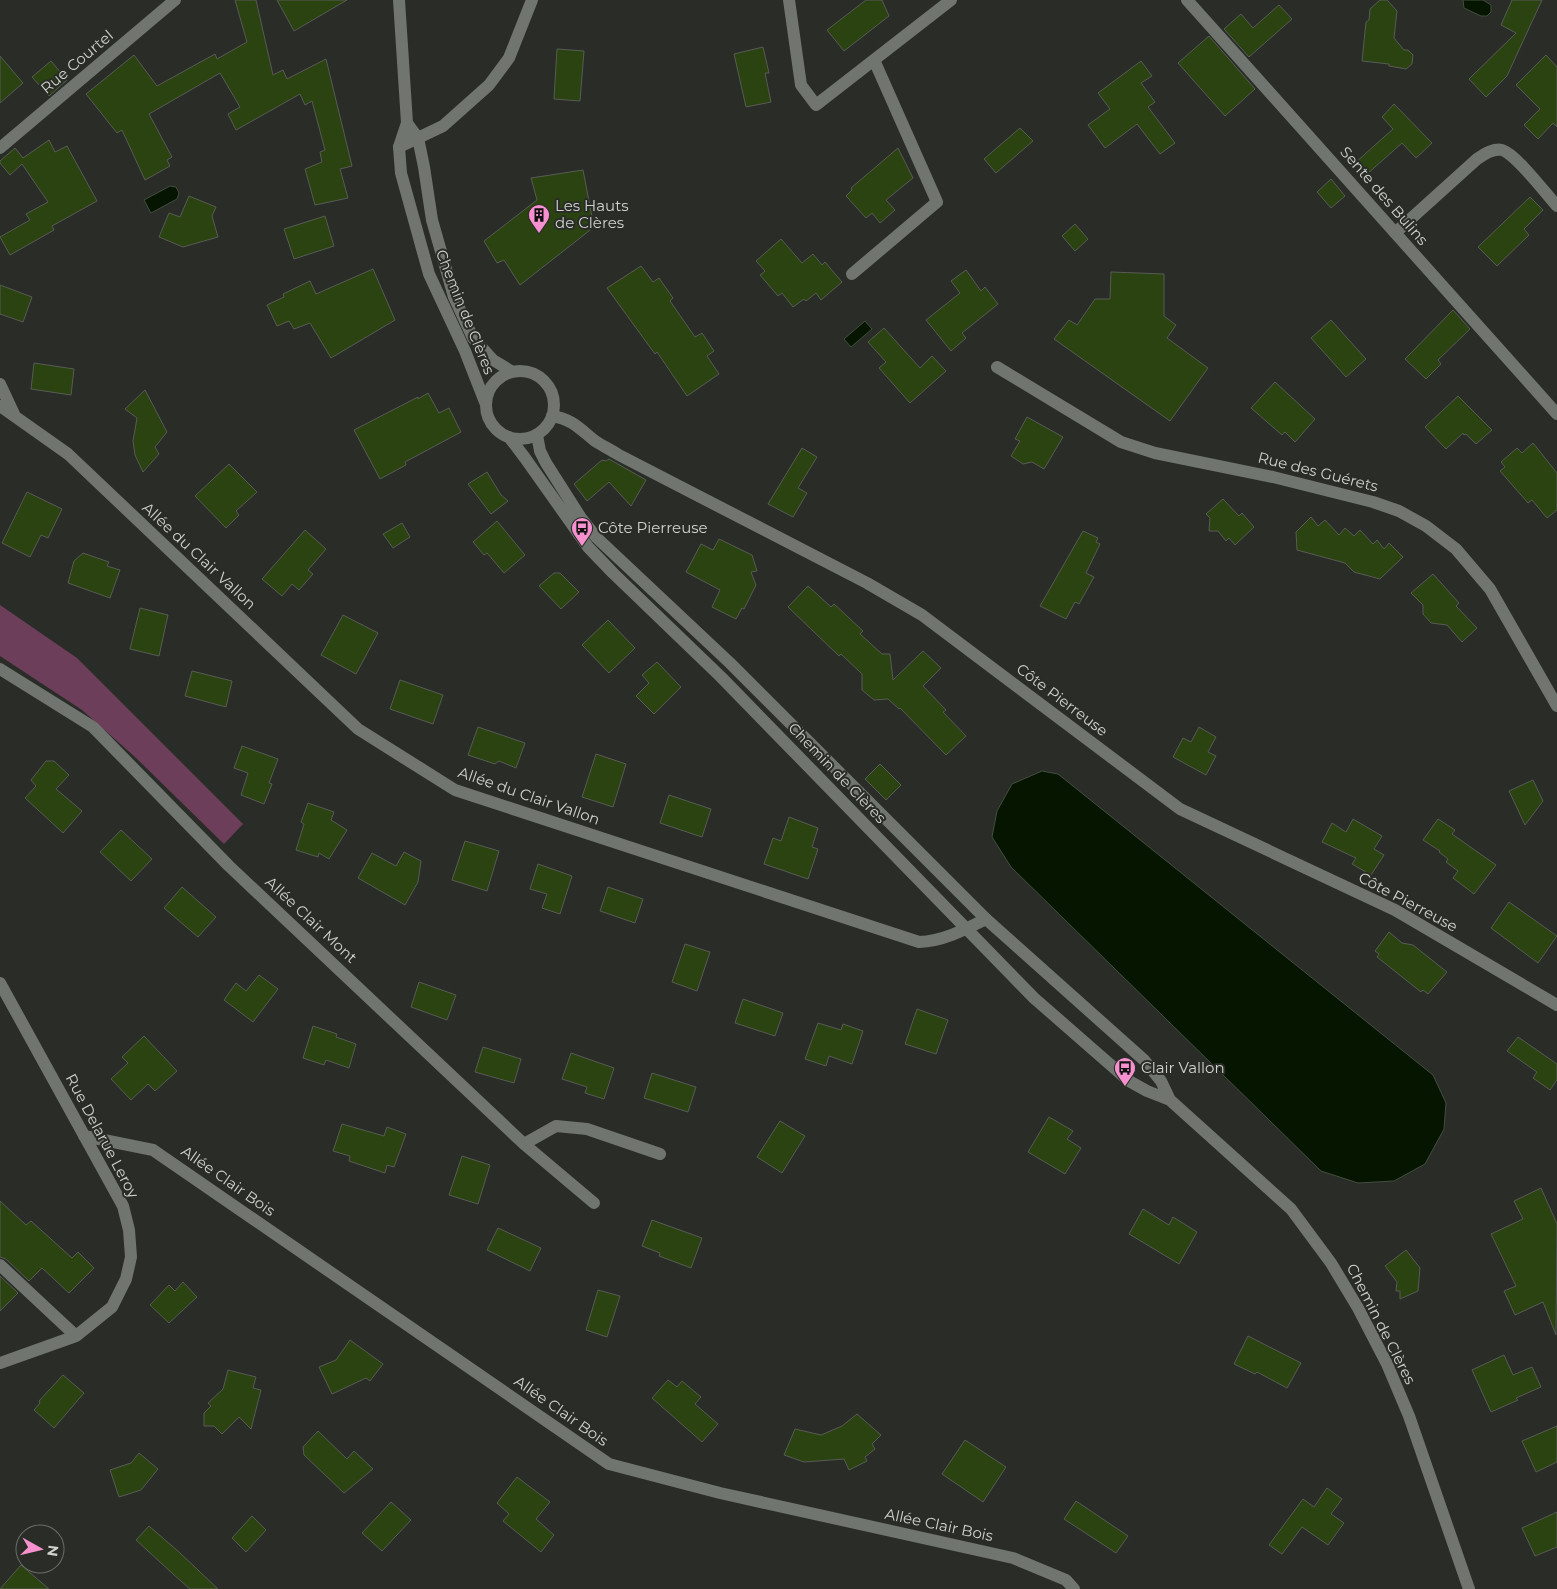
<svg xmlns="http://www.w3.org/2000/svg" width="1557" height="1589" viewBox="0 0 1557 1589" font-family="Montserrat,sans-serif">
	<style>
		.green { fill: #6d3e5a }
		.water { fill: #061500; stroke: #434e3e }
		.building { fill: #2a4310; stroke: #585b56 }
		.lines { fill: none; stroke-linecap: round; stroke-linejoin: round }
		.minor { stroke: #71756f; stroke-width: 12 }
		.tertiary { stroke: #71756f; stroke-width: 12 }
		.labels { text-anchor: middle; stroke-width: 4; stroke-linejoin: round; paint-order: stroke }
		.street-label { font-size: 15px; fill: #d0d2ce; stroke: #292c27 }
		.poi-label { font-size: 15px; fill: #d0d2ce; stroke: #292c27; text-anchor: start }
	</style>
	<rect width="100%" height="100%" fill="#292c27"/>
	<!-- green -->
	<path class="green" d="M0 605 77 658 243 824 224 844 134 756 82 710 0 656Z"/>
	<!-- water -->
	<path class="water" d="M1463 0H1483L1491 5V12L1487 16H1481L1464 8Z
		M170 186 176 187 179 193 177 199 151 213 144 200Z
		M865 321 872 329 851 347 844 339Z
		M1042 771 1058 774 1433 1075 1446 1103 1444 1129 1425 1164 1394 1181 1358 1183 1321 1171 1011 867 992 837 997 811 1012 784Z"/>
	<!-- building -->
	<path class="building" d="M235 0H256L273 75 283 70 287 79 326 59 352 166 340 169 348 198 315 205 305 169 322 162 320 152 325 150 312 101 305 105 300 94 236 130 228 114 240 107 220 73 149 114 172 157 167 160 170 166 145 180 122 130 117 133 86 94 134 55 157 86 215 54 217 59 247 42Z
		M277 0H347L294 31Z
		M866 0H882L889 16 844 51 827 30Z
		M1380 0H1387L1397 11 1394 38 1404 50H1408L1413 55 1412 64 1406 69 1389 66V64L1362 61 1366 22 1369 20 1370 9Z
		M1512 0H1542L1507 76 1486 97 1469 79 1516 33 1501 25Z
		M1279 5 1292 19 1249 57 1224 29 1241 14 1253 28Z
		M1209 36 1255 89 1225 116 1178 63Z
		M763 47 769 73H765L771 102 746 107 734 54Z
		M557 49 584 51 580 101 554 99Z
		M1546 55 1557 67V127L1553 123 1538 139 1524 125 1540 109 1516 85Z
		M0 56 23 83 0 103Z
		M51 61 67 80 49 96 32 77Z
		M1141 61 1152 76 1141 83 1155 102 1148 107 1175 143 1160 154 1137 124 1105 148 1088 125 1110 109 1098 93Z
		M1394 104 1432 143 1416 158 1402 143 1366 175 1355 163 1393 129 1382 117Z
		M1020 128 1033 141 996 173 984 159Z
		M49 140 55 152 67 146 97 201 52 226 54 230 10 255 0 237 30 220 26 214 48 202 22 164 10 175 0 163V161L15 148 23 158Z
		M898 148 913 178 886 200 895 210 880 223 872 213 866 218 846 196 852 190 851 188Z
		M583 170 594 227 520 285 504 260 497 263 484 241 537 200 531 178Z
		M1331 179 1345 196 1331 208 1317 192Z
		M189 196 216 207 212 216 218 237 183 247 159 237 169 213 180 217Z
		M1530 197 1543 210 1524 229 1529 235 1497 266 1478 247Z
		M325 216 334 246 294 259 284 229Z
		M1075 224 1088 239 1075 251 1062 236Z
		M781 239 802 263 813 254 822 265 825 262 842 282 821 300 816 293 806 301 804 299 793 307 782 293 778 296 760 275 765 271 756 261Z
		M641 266 653 282 659 278 673 298 670 301 695 337 702 333 714 351 707 356 719 374 687 396 657 352 655 354 607 288Z
		M373 269 395 320 331 358 310 323 294 329 289 321 277 326 267 305 284 297 283 294 310 281 316 294Z
		M966 270 981 291 985 287 998 304 962 333 966 338 951 351 926 320 960 293 951 281Z
		M1111 272 1164 274V316L1176 325 1167 338 1208 368 1170 421 1054 339 1069 320 1077 325 1095 299H1110Z
		M0 285 32 297 23 322 0 314Z
		M1453 310 1470 329 1438 360 1441 364 1426 379 1405 359Z
		M1331 320 1366 359 1346 377 1311 338Z
		M884 328 920 368 932 356 946 371 910 403 879 368 886 362 868 342Z
		M34 363 74 369 71 395 31 389Z
		M1275 382 1315 419 1295 442 1285 432 1282 435 1251 408Z
		M145 390 167 432 155 447 159 454 143 472 135 455 133 441 137 418 125 409Z
		M428 393 439 413 449 408 461 432 405 462 406 465 380 479 354 430 418 397V399Z
		M1458 396 1492 430 1476 444 1466 434 1464 435 1463 433 1446 449 1425 427Z
		M1027 417 1063 437 1044 469 1032 462 1023 464 1011 456 1020 441 1015 439Z
		M1533 443 1557 473V510L1547 518 1532 500 1528 503 1500 471 1505 467 1501 462 1517 448 1522 453Z
		M802 448 817 457 798 488 807 493 793 517 768 504Z
		M609 459 646 480 631 506 609 482 587 501 574 484 602 460 606 461Z
		M229 464 257 492 236 511 239 515 226 528 195 496Z
		M487 472 501 495 508 501 491 514 468 484Z
		M27 492 62 509 48 538 41 535 30 557 2 543Z
		M1223 499 1239 516 1242 513 1254 527 1235 545 1229 538 1226 541 1218 531H1209L1210 518 1206 514Z
		M1311 517 1318 526 1325 520 1339 535 1345 528 1354 536 1360 530 1373 544 1377 540 1384 549 1389 543 1403 557 1380 579 1354 572 1345 563 1297 550 1296 532Z
		M497 521 525 555 504 573 487 553 484 555 473 542Z
		M402 523 410 537 393 548 383 534Z
		M305 530 326 549 308 570 313 574 299 590 292 584 282 596 262 579Z
		M1083 531 1098 538 1096 542 1100 544 1086 573 1094 577 1079 604 1075 602 1066 619 1040 606Z
		M719 539 752 555 757 571 751 572 756 585 744 609 742 608 736 619 712 607 720 590 686 572 701 544 713 550Z
		M83 553 109 562 107 566 120 570 110 598 68 583 74 561Z
		M554 573H560L579 592 561 609 539 586Z
		M1433 574 1459 603 1456 606 1477 628 1462 642 1447 625 1431 623 1423 614V605L1411 593Z
		M808 586 831 607 834 604 863 631 860 634 882 654H890L893 680 923 651 941 668 923 686 946 710 943 712 966 736 946 755 900 708 899 709 888 699 874 700 862 690V674L841 654 839 656 788 607Z
		M140 608 168 615 159 656 130 649Z
		M343 615 378 633 356 674 321 655Z
		M608 620 635 648 609 673 582 645Z
		M657 662 681 687 654 714 636 696 649 683 642 675Z
		M192 671 232 681 226 707 185 696Z
		M400 680 443 695 433 724 390 709Z
		M478 727 525 743 516 768 499 761 495 764 468 755Z
		M1199 727 1216 737 1208 752 1216 756 1206 775 1173 757 1183 738 1191 742Z
		M242 746 278 759 269 783 272 784 264 804 241 795 248 773 234 768Z
		M596 754 626 764 613 807 582 797Z
		M46 761H54L69 775 56 789 82 811 63 833 25 798 36 786 31 780Z
		M880 764 901 785 886 800 865 779Z
		M1533 780 1543 801 1525 825 1509 791Z
		M669 795 711 809 702 837 660 823Z
		M308 803 334 812 331 820 347 830 329 859 319 853 318 857 296 850 304 824 301 822Z
		M789 817 818 828 812 847 818 849 808 879 764 864 773 838 781 841Z
		M1353 819 1382 836 1374 849 1384 855 1371 875 1352 864 1356 858 1322 842 1332 823 1346 832Z
		M1438 819 1455 830 1452 834 1496 865 1474 894 1453 878 1458 871 1446 862 1448 859 1439 852 1440 851 1423 840Z
		M121 830 152 859 131 881 100 852Z
		M465 841 499 851 487 891 452 880Z
		M404 852 421 861 418 882 405 905 358 878 372 853 396 866Z
		M538 864 572 876 560 914 542 908 547 894 530 889Z
		M182 887 216 917 198 937 164 908Z
		M608 887 643 899 635 923 600 911Z
		M1509 902 1557 936 1538 963 1491 928Z
		M1389 932 1402 943 1413 945 1447 972 1428 994 1423 990 1421 992 1377 957 1379 954 1375 951Z
		M685 944 710 952 697 991 672 982Z
		M259 975 278 989 253 1022 224 1000 236 983 246 991Z
		M419 982 456 995 447 1020 411 1007Z
		M743 999 783 1013 775 1036 735 1023Z
		M917 1009 948 1020 936 1054 905 1044Z
		M818 1023 841 1030 843 1024 863 1031 852 1064 829 1056 826 1066 805 1059Z
		M313 1026 337 1034 336 1037 356 1044 349 1068 326 1060 324 1065 303 1058Z
		M144 1036 177 1071 155 1091 148 1084 131 1100 111 1079 128 1063 122 1057Z
		M1518 1037 1557 1064V1080L1550 1090 1533 1078 1537 1072 1507 1051Z
		M483 1047 521 1059 514 1083 475 1072Z
		M571 1053 614 1068 604 1099 585 1093 587 1087 562 1079Z
		M652 1073 696 1087 688 1112 644 1098Z
		M1049 1117 1073 1131 1067 1139 1081 1148 1065 1174 1028 1152Z
		M780 1121 805 1136 782 1173 757 1157Z
		M342 1124 384 1136 387 1127 406 1134 394 1167 387 1165 385 1173 349 1161 350 1156 333 1151Z
		M462 1156 490 1165 478 1204 449 1195Z
		M1541 1188 1557 1224 1556 1335 1543 1302 1515 1315 1504 1291 1516 1286 1491 1234 1523 1219 1514 1201Z
		M0 1201 26 1225 31 1221 72 1258 78 1252 94 1268 69 1293 42 1268 29 1281 6 1259 0 1257Z
		M1143 1209 1169 1225 1173 1217 1197 1232 1179 1264 1129 1234Z
		M652 1220 702 1238 691 1268 659 1256 660 1253 642 1246Z
		M498 1228 541 1248 530 1271 487 1250Z
		M1406 1250 1420 1268 1418 1291 1400 1299V1291H1396L1397 1282 1385 1266Z
		M0 1276 18 1293 0 1311Z
		M183 1282 197 1297 169 1323 150 1305 169 1285 175 1291Z
		M598 1290 620 1296 607 1337 586 1330Z
		M1248 1336 1301 1363 1287 1388 1257 1372 1255 1374 1234 1364Z
		M350 1340 383 1364 370 1381 366 1378 332 1394 319 1367 336 1360Z
		M1504 1355 1513 1375 1532 1367 1541 1387 1516 1398 1518 1400 1491 1412 1472 1370Z
		M228 1370 256 1377 253 1388 261 1390 251 1429 239 1417 222 1434 214 1426H204V1413L211 1406 208 1403 223 1389Z
		M63 1375 84 1393 54 1428 34 1410 40 1403 39 1401Z
		M668 1380 677 1387 682 1381 701 1397 695 1404 718 1424 702 1442 652 1398Z
		M857 1414 881 1435 872 1444 875 1449 865 1457 867 1461 849 1470 844 1459 804 1462 784 1455 795 1429 821 1435 842 1426Z
		M1557 1426V1462L1536 1472 1522 1441Z
		M318 1431 347 1459 354 1451 373 1469 344 1493 304 1455 303 1447Z
		M965 1440 1006 1467 983 1502 942 1474Z
		M139 1453 158 1469 141 1490 119 1497 110 1470 131 1463Z
		M517 1477 550 1502 536 1519 554 1535 541 1552 503 1521 509 1514 497 1503Z
		M1327 1488 1342 1499 1331 1514 1344 1523 1328 1545 1302 1527 1282 1554 1269 1545 1303 1499 1314 1507Z
		M1076 1501 1128 1536 1116 1553 1064 1519Z
		M391 1502 411 1520 382 1551 362 1533Z
		M1557 1512V1547L1535 1556 1522 1528Z
		M252 1516 266 1530 246 1552 232 1538Z
		M149 1526 179 1552 218 1589H190L173 1574 136 1540Z
		M21 1565 49 1589H0Z"/>
	<g class="lines">
		<!-- minor -->
		<path class="minor" d="M789 0 801 85 816 105 951 0
			M1187 0 1557 414
			M399 147 443 126 489 85 509 58 532 0
			M0 148 175 0
			M1395 233 1477 159C1484 154 1493 148 1502 150 1516 154 1546 194 1557 206
			M852 274 937 202 874 60
			M997 367 1121 442 1155 453 1273 477 1373 502 1399 511 1426 526 1456 549 1490 589 1557 706
			M0 384 14 414
			M0 406 68 454 358 729 455 790 919 942C943 941 964 930 986 919
			M552 416C572 419 580 429 595 441 603 446 611 450 619 455L867 583 922 615 1180 809 1395 910 1557 1005
			M0 669 93 727 229 866 524 1144 594 1203
			M0 983 123 1206 129 1230 131 1257 126 1279 112 1307 76 1336 0 1363
			M84 1136 153 1150 609 1464 720 1493 1013 1558 1066 1580 1074 1589
			M524 1144 556 1126 587 1129 660 1154
			M0 1265 76 1336"/>
		<!-- tertiary -->
		<path class="tertiary" d="M399 0 407 123 399 147 401 173 429 274 465 351 485 402
			M407 123 418 138 424 167 432 220 454 297 473 338 493 360 511 371
			M486 405a34 34 0 1 1 68 0a34 34 0 1 1-68 0Z
			M537 435 540 451 546 463 581 518 597 538 730 663 986 919 1144 1060 1161 1081 1170 1100 1291 1209 1331 1263 1358 1308 1387 1364 1409 1416 1469 1589
			M509 437 525 458 588 547 613 573 721 677 1034 998 1129 1081 1147 1091 1170 1100"/>
	</g>
	<!-- icons -->
	<defs>
		<g id="building-pin" transform="scale(1.125)"><path d="M0 17L-7.5 6A9.5 9.5 0 1 1 7.5 6Z" fill="#f790ce" stroke="#292c27"/><path d="M-4-6H4V6H1V3H-1V6H-4ZM-2.5-4.3h1.7v1.8h-1.7ZM.8-4.3h1.7v1.8H.8ZM-2.5-1h1.7V.8h-1.7ZM.8-1h1.7V.8H.8Z" fill="#111"/></g>
		<g id="bus-pin" transform="scale(1.125)"><path d="M0 17L-7.5 6A9.5 9.5 0 1 1 7.5 6Z" fill="#f790ce" stroke="#292c27"/><path d="M-5-6H5V4H4V6H2V4H-2V6H-4V4H-5ZM-3.5-4V0h7V-4ZM-3.5 1.2v1.5H-2V1.2ZM2 1.2v1.5H3.5V1.2Z" fill="#111"/></g>
	</defs>
	<g fill-rule="evenodd">
		<use href="#building-pin" x="539" y="215"/>
		<use href="#bus-pin" x="582" y="528"/>
		<use href="#bus-pin" x="1125" y="1068"/>
	</g>
	<g class="labels">
		<!-- street labels -->
		<g class="street-label">
			<text transform="translate(77 62) rotate(-40)" y="5">Rue Courtel</text>
			<text transform="translate(1384 196) rotate(49)" y="5">Sente des Bulins</text>
			<text transform="translate(465 312) rotate(68)" y="5">Chemin de Clères</text>
			<text transform="translate(1318 472) rotate(14)" y="5">Rue des Guérets</text>
			<text transform="translate(199 556) rotate(43)" y="5">Allée du Clair Vallon</text>
			<text transform="translate(1062 700) rotate(37)" y="5">Côte Pierreuse</text>
			<text transform="translate(837 773) rotate(46)" y="5">Chemin de Clères</text>
			<text transform="translate(529 796) rotate(19)" y="5">Allée du Clair Vallon</text>
			<text transform="translate(1408 902) rotate(28)" y="5">Côte Pierreuse</text>
			<text transform="translate(311 920) rotate(43)" y="5">Allée Clair Mont</text>
			<text transform="translate(102 1136) rotate(62)" y="5">Rue Delarue Leroy</text>
			<text transform="translate(228 1181) rotate(35)" y="5">Allée Clair Bois</text>
			<text transform="translate(1381 1324) rotate(63)" y="5">Chemin de Clères</text>
			<text transform="translate(561 1411) rotate(35)" y="5">Allée Clair Bois</text>
			<text transform="translate(939 1525) rotate(12)" y="5">Allée Clair Bois</text>
		</g>
		<!-- poi labels -->
		<g class="poi-label">
			<text x="555" y="211">Les Hauts<tspan x="555" dy="17">de Clères</tspan></text>
			<text x="598" y="533">Côte Pierreuse</text>
			<text x="1141" y="1073">Clair Vallon</text>
		</g>
	</g>
	<!-- north arrow -->
	<g transform="translate(40 1549) rotate(98)"><circle r="24" fill="#292c27" stroke="#6c6e6a"/>
	<path d="M0-4L9 19L0 12L-9 19Z" fill="#f790ce"/>
	<text y="-8" font-size="14" font-weight="bold" text-anchor="middle" fill="#d0d2ce">N</text>
	</g>
</svg>
